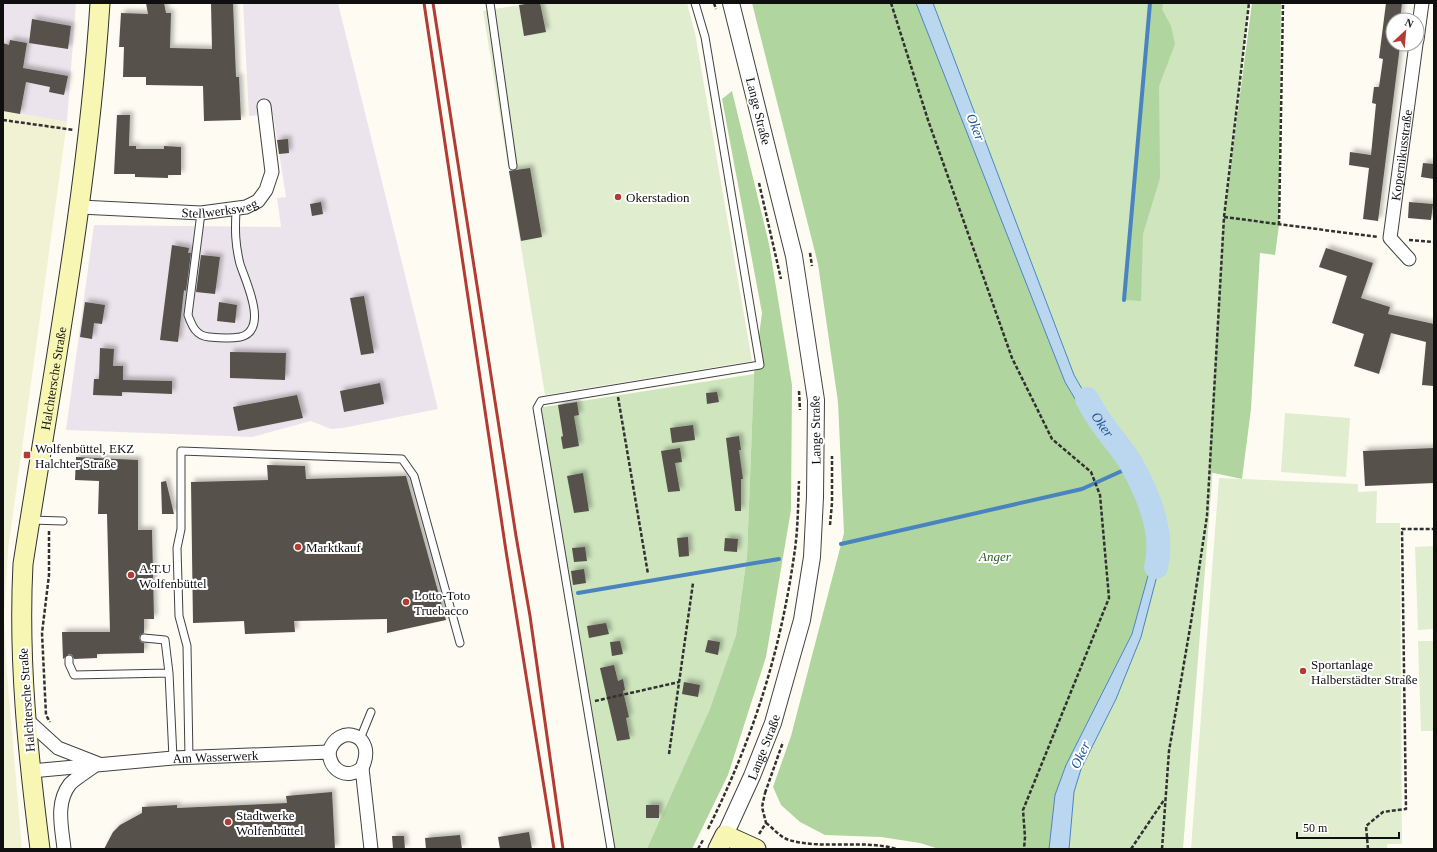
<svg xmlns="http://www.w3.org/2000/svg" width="1437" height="852" viewBox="0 0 1437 852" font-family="Georgia,serif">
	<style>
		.industrial { fill: #ece4ec }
		.farmland { fill: #f1f2d3 }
		.green { fill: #cee5be }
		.forest { fill: #b1d59f }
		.pitch { fill: #e0edcf }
		.water { fill: #bbd7f0; stroke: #4984c0 }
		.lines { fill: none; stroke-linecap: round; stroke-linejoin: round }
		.stream { stroke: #4984c0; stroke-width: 4 }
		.river { stroke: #bbd7f0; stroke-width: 24 }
		.building { fill: #56514c; filter: url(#shadow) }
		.service-casing { stroke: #424242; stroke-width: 9 }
		.minor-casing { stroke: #424242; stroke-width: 15 }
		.tertiary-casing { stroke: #424242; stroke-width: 18 }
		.secondary-casing { stroke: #313131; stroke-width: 21 }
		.path { stroke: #313131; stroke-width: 2.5; stroke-dasharray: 4 2; stroke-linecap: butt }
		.service { stroke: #fff; stroke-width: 7 }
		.minor { stroke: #fff; stroke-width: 13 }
		.tertiary { stroke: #fff; stroke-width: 16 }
		.secondary { stroke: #f7f7b3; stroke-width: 19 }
		.rail { stroke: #b23b34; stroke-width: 3 }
		.poi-dot { fill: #b23b34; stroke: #fff; stroke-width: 1.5 }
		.labels { text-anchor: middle; stroke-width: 4; stroke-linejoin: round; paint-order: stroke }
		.street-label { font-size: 13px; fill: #0f0f0f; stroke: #fff }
		.poi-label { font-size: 13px; fill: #0f0f0f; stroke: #fff; text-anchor: start }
		.park-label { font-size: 13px; font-style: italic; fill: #2b6025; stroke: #fff }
		.water-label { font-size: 14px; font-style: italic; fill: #235895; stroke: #fff }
	</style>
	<defs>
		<filter id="shadow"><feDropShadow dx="3.5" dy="-3.5" stdDeviation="2" flood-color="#0004"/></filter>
	</defs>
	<rect width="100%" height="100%" fill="#fefcf2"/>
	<!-- industrial -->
	<path class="industrial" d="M3 3H76L67 122 3 111Z
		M243 3H338L438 409 343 428 331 429 311 421 252 437 66 430 94 225 281 227 277 198 286 197 273 114 249 116Z"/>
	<!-- farmland -->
	<path class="farmland" d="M3 111 67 122 8 550 4 616 7 674 22 849H3Z"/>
	<!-- green -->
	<path class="green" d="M933 3H1249L1224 217 1212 481 1183 849H1069L1074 792 1081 769 1116 699 1141 637 1134 470 1105 429 1074 375Z
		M754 374 747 556 736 635 709 711 649 849H611L537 408Z"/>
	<!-- forest -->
	<path class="forest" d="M752 3H916L1065 382 1094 431 1124 470 1140 504 1150 537 1151 565 1132 634 1066 765 1055 795 1049 849H939L920 843 881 837 825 835 800 822 781 805 773 787 791 736 844 533 838 402 818 264Z
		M1150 3H1163L1162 9 1171 26 1175 44 1159 86 1160 178 1143 234 1141 301 1124 300Z
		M1252 3H1281L1279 225 1275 255 1260 253 1251 409 1242 479 1209 472 1224 217Z
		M732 91 769 244 792 385 791 510 766 657 728 775 692 849H647L709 711 736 635 747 556 754 374 762 313 722 99Z"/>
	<!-- pitch -->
	<path class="pitch" d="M532 3H687L695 33 752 361 545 395 483 11Z
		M1285 413 1350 418 1346 477 1281 472Z
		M1219 478 1358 484V492L1377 491 1376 523H1400L1402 844H1387V849H1191Z
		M1434 546V629L1418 630 1415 547Z
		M1418 641H1434V731H1421Z"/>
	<!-- water -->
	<path class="water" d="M916 3H933L1074 375 1105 429 1134 470 1159 540V568L1141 637 1116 699 1081 769 1074 792 1069 849H1049L1055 795 1066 765 1132 634 1151 565 1150 537 1140 504 1124 470 1094 431 1065 382Z"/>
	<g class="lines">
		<!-- stream -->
		<path class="stream" d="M1124 300 1150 3
			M841 544 1082 489 1124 470 1131 464
			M578 593 779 559"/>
		<!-- river -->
		<path class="river" id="s1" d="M1087 399C1092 408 1097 417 1103 425 1112 438 1124 451 1132 465 1148 494 1165 533 1156 567"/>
	</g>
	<!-- building -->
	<path class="building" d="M146 3H164L166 13H171L170 48 212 49 211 3H233L236 77H239L241 120 204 121 203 86 146 85V77H123L124 47H119L121 13 148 14Z
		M532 3H540L546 32 524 36 519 5Z
		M1386 3H1402L1400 20H1393V45L1400 46 1378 221 1363 219 1369 168 1349 165 1350 152 1371 155 1376 104 1372 103 1374 87H1379L1383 59 1379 58Z
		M32 19 71 26 68 49 29 43Z
		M10 40 27 43 23 68 68 76 64 95 49 92 50 87 26 82 20 114 3 111V43L9 45Z
		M117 115H130L129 146H136V149H164V146L181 147V175H168V178L135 177V174H114Z
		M288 139 289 153 279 154 277 140Z
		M1423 163 1434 164V179L1421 177Z
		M530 168 542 237 521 241 509 171Z
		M321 202 323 214 312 216 310 204Z
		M1409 202 1433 204 1431 220 1408 218Z
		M172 245 189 248 188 253H191L186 291 184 290 178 342 160 340Z
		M1326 248 1373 263 1361 298 1390 307 1388 314 1434 324V386L1422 385 1426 342 1391 333 1379 374 1354 366 1364 334 1332 323 1347 276 1319 267Z
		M201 255 220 257 215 294 196 292Z
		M364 296 374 353 361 355 350 298Z
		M85 302 105 305 102 324 94 323 92 339 80 337Z
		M219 302 237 305 235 323 217 321Z
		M100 348 114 349 113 366H123V380L172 381V394L122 392V396L93 395 94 379H99Z
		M230 352 286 353 285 380 230 378Z
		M380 383 384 404 344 412 340 391Z
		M717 392 719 402 707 404 706 393Z
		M297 395 303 418 238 431 233 407Z
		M577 402 579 415 574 416 579 446 563 449 561 437 563 436 558 405Z
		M693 425 695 440 672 443 670 428Z
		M739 436 741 450H739L743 479H741V511H735L726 438Z
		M680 448 682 462 675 463 680 491 668 492 661 451Z
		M1434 448V483L1365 486 1363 451Z
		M76 457 138 460V530H152L154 619H144V633L140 635 139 638 141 642 144 643V653L97 654V658L74 659 72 655 69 654 63 659 62 632H110L107 514H98L99 481 75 480Z
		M267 465 305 466 306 479 406 476 446 620 387 633V619L294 621 295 632 245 634 244 621 193 623 191 482 268 480Z
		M583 473 589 511 574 513 567 476Z
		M166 481 174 514H162L161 482Z
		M688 537 689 556 679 557 677 538Z
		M725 538 738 539 737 552 724 551Z
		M585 547 587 561 574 562 572 548Z
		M584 569 586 583 573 585 571 571Z
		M606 623 609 634 589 638 587 626Z
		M708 640 720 642 718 655 705 652Z
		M620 641 623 654 612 656 610 642Z
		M614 665 618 681 623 679 625 690 623 691 629 717 626 718 630 739 617 741 600 668Z
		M684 682 700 685 698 697 682 694Z
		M332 792 335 849H104L113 832 120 825 142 813V807L177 805V808L287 803 286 796Z
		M646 805H659V818H646Z
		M529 832 532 849H500L498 837Z
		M460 835 462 849H426L425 838Z
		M392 836H404L405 849H393Z"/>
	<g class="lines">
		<!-- service casing -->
		<g class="service-casing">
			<path id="service" d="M490 3 513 166
				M201 213 188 315C192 326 196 336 209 337 219 338 230 339 240 337 270 330 245 280 240 264 235 244 235 230 236 210
				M30 520 63 521
				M144 638 165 640 169 673
				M69 659V664L74 675 169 673 173 758
				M360 739 371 712
				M189 758 187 646 179 616 177 548 181 529V451L402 459 414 476 460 643
				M611 849 537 408 541 401 760 365 705 37 695 3"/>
		</g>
		<!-- minor casing -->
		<g class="minor-casing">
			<g id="minor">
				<path d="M1417 40 1422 3"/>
				<path id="s2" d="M80 207 201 213 246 207 258 201 266 190 272 172 264 106"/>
				<path id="s3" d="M1409 259 1390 238 1416 44"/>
				<path d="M25 718 58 748 99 764"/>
				<path d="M329 752C338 722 378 734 362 768"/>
				<path id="s4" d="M31 771 173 758 329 752C330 771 347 780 362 768L371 849"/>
				<path d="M64 849C62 828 55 803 70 784 76 778 86 772 93 767"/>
			</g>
		</g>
		<!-- tertiary casing -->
		<g class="tertiary-casing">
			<g id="tertiary">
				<path id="s5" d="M725 835 752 776 773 723 802 620 812 557 815 497 816 400 794 256 731 3"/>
			</g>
		</g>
		<!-- secondary casing -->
		<g class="secondary-casing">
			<g id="secondary">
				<path id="s6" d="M40 849C28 754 18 660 23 564 52 378 88 192 100 3"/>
				<path d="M718 849 725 835 756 849"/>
			</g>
		</g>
		<!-- path -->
		<path class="path" d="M714 3 716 9
			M891 3 928 120 1012 358 1052 439 1091 472 1100 495 1109 598 1023 810 1025 837 1024 849
			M3 120 74 130
			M759 183 781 279
			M1224 217 1378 237
			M1279 225 1283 3
			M1409 240 1434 242
			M810 253 812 266
			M799 391 800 410
			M618 397 648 574
			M830 525 832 503V456
			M49 531V575L42 633 46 715 50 722
			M595 701 679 682
			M669 754 693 583
			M765 793 783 742
			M766 823C773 828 781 838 789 840 823 850 862 839 897 849
			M708 829C752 741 780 654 794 556 798 531 798 506 799 481
			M759 834 766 823 762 807 765 793
			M698 849 703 840
			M1131 849 1164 800
			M1162 849 1169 751 1191 622 1207 516 1224 217 1249 3
			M1368 849 1366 826 1383 812 1406 809 1402 529H1434"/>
		<!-- service -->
		<use href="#service" class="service"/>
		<!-- minor -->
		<use href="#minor" class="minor"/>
		<!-- tertiary -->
		<use href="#tertiary" class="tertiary"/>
		<!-- secondary -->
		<use href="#secondary" class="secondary"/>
		<!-- rail -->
		<path class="rail" d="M424 3 506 551 554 849
			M433 3 516 536 530 616 563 849"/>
	</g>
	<!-- markers -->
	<g class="poi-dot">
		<circle cx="618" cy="197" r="4"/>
		<rect x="23" y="451" width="8" height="8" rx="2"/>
		<circle cx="298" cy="547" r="4"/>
		<circle cx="131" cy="575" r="4"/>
		<circle cx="406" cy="602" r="4"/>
		<circle cx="1303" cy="671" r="4"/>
		<circle cx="228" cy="822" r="4"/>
	</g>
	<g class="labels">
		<!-- street labels -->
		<g class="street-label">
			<text transform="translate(759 111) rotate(76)" y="5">Lange Straße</text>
			<text dy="5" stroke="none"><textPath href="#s3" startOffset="112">Kopernikusstraße</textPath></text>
			<text dy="5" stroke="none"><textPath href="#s2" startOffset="140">Stellwerksweg</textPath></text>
			<text dy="5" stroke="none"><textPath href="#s6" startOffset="474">Halchtersche Straße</textPath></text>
			<text transform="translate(815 430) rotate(-91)" y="5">Lange Straße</text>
			<text transform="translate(26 700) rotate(-94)" y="5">Halchtersche Straße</text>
			<text dy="5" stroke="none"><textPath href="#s5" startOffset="96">Lange Straße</textPath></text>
			<text dy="5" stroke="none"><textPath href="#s4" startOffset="185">Am Wasserwerk</textPath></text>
		</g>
		<!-- poi labels -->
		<g class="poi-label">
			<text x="626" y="202">Okerstadion</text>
			<text x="35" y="453">Wolfenbüttel, EKZ<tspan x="35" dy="15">Halchter Straße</tspan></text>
			<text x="306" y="552">Marktkauf</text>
			<text x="139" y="573">A.T.U<tspan x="139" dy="15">Wolfenbüttel</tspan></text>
			<text x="414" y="600">Lotto-Toto<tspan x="414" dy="15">Truebacco</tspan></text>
			<text x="1311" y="669">Sportanlage<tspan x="1311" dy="15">Halberstädter Straße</tspan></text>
			<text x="236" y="820">Stadtwerke<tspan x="236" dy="15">Wolfenbüttel</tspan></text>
		</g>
		<!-- park labels -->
		<g class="park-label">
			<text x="995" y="561">Anger</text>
		</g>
		<!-- water labels -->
		<g class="water-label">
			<text transform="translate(976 127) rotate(69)" y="5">Oker</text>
			<text dy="5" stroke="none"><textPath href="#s1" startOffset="30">Oker</textPath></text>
			<text transform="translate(1080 755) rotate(-65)" y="5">Oker</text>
		</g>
	</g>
	<!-- border -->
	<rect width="1437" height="852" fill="none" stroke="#0f0f0f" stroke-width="8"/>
	<!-- north arrow -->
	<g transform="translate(1405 32) rotate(26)"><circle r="19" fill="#ffffff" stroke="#9f9f9f"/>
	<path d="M0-3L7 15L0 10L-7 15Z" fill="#b23b34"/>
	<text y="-6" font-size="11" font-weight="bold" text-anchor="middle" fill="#0f0f0f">N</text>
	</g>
	<!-- scale -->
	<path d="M1297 832v6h102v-6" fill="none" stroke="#0f0f0f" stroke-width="2"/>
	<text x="1303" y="832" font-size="12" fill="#0f0f0f" stroke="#ffffff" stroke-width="3" paint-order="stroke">50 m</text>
</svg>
